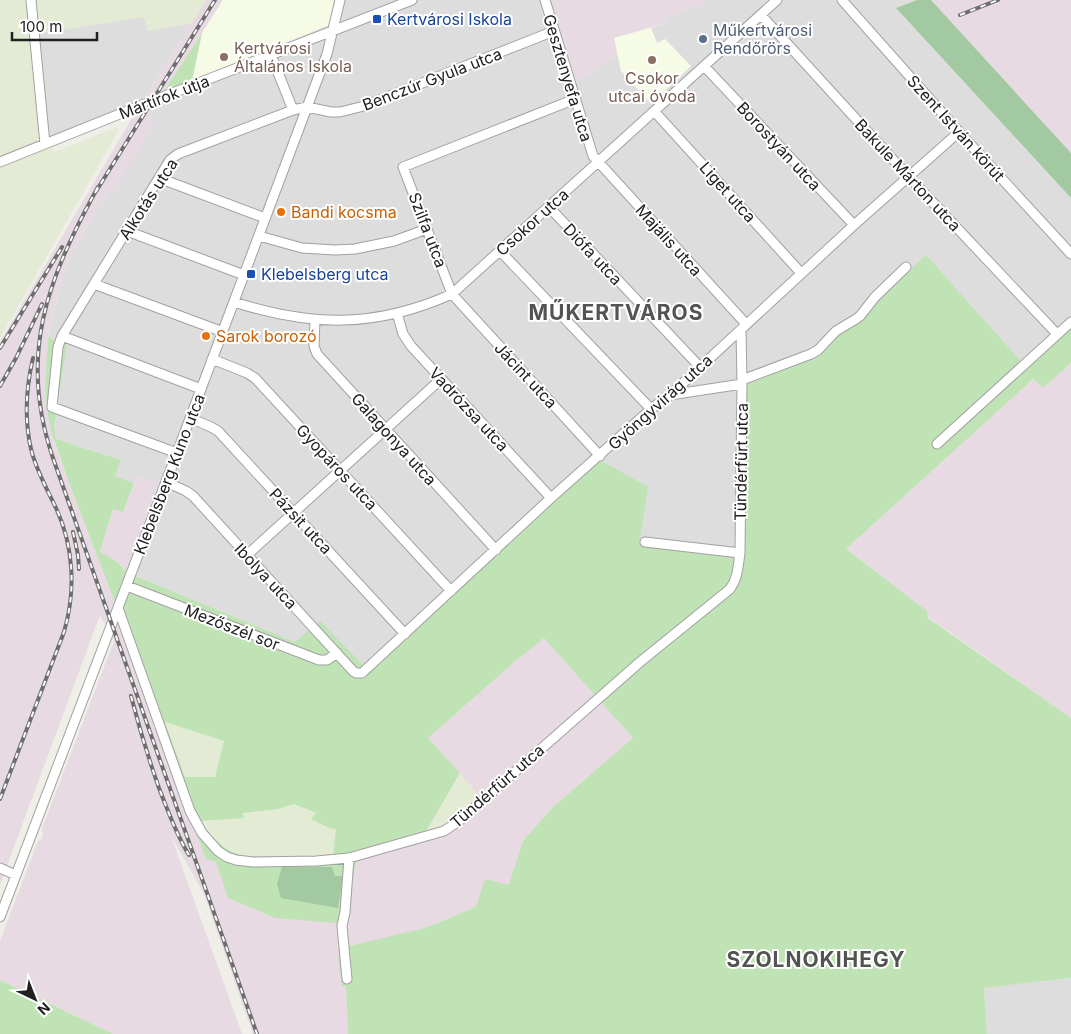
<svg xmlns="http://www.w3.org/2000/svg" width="1071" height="1034" viewBox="0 0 1071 1034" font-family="Inter,sans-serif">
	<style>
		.residential { fill: #dedddd }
		.industrial { fill: #e7dae2 }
		.education { fill: #f5fbe5 }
		.farmland { fill: #e4ebd5 }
		.grass { fill: #bfe3b4; fill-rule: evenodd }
		.forest { fill: #a3c9a2 }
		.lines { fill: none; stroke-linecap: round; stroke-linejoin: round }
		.minor-casing { stroke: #a1a1a1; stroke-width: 11 }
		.minor { stroke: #fff; stroke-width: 9 }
		.rail-casing { stroke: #6e6e6e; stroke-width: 4 }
		.rail { stroke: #fff; stroke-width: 2; stroke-dasharray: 5.5; stroke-linecap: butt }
		.transit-dot { fill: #1a4fb4; stroke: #fff; stroke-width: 2 }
		.service-dot { fill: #5c6f8a; stroke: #fff; stroke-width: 2 }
		.education-dot { fill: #8d6e63; stroke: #fff; stroke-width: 2 }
		.food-dot { fill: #e8710a; stroke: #fff; stroke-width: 2 }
		.labels { text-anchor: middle; stroke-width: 4; stroke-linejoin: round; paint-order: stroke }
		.transit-label { font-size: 16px; fill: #164399; stroke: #fff; text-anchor: start }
		.service-label { font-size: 16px; fill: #4e5e75; stroke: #fff; text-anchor: start }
		.education-label { font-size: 16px; fill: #785e54; stroke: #fff; text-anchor: start }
		.street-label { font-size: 16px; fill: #202020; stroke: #fff }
		.food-label { font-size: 16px; fill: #c56008; stroke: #fff; text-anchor: start }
		.district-label { font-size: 21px; font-weight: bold; letter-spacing: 1px; fill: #535353; stroke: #fff }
	</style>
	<rect width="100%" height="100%" fill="#efefe8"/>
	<!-- residential -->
	<path class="residential" d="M334 0H550L576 83 617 54 621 71 657 43 651 28 668 22V16L704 4 703 0H917L896 8 1071 198V324L1025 366 743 557 640 539 368 670 295 642 126 572 158 483 137 476 134 483 115 476 121 460 56 439 54 426 67 346 48 337 63 275 73 251 111 187 114 189 164 91 329 25Z
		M144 17 148 31 192 23 142 101 55 138 47 136 39 33Z
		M1071 978V1034H987L984 988Z"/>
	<!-- industrial -->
	<path class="industrial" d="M206 0H223L202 33 164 91 151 117 155 125 114 189 111 188 73 251 63 275 48 337 45 389 47 410 51 431 57 451 113 597 130 653 214 861 217 865 229 898 275 918H279L355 866 359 858 453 830 485 802 428 738 519 658 544 638 633 738 553 807 523 841 510 885 476 907 425 928 342 986 346 985 348 1034H253L204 894 171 836 242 1034H113L0 980V941L38 841 41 840 42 838 43 832 41 831 114 641 100 615 0 885V342L142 101Z
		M550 0H703L704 4 668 16V22L615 38 617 54 576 83Z
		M931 0H1071V153Z
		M1071 363V718L928 617 927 611 846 549 1033 379 1043 388Z
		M137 476 159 483 126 572 123 567 100 552 113 509 123 512Z"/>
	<!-- education -->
	<path class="education" d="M223 0H334L329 25 192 81 202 33Z
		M651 28 657 43 665 39 691 66 651 104 621 71 614 38Z"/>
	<!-- farmland -->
	<path class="farmland" d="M0 0H206L192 23 148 31 144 17 39 33 47 136 55 152 117 127 119 130 0 338Z
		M165 722 224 741 216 777H185Z
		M460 773 485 803 453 830 421 840Z
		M294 804 316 813 312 819 337 828 333 857 245 856 238 854 217 841 202 821 243 818 242 813 278 809Z"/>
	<!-- grass -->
	<path class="grass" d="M202 33 192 81 164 91Z
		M926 255 1025 366 1071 324V363L1043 388 1033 379 846 549 927 611 928 618 1071 718V978L984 988 987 1034H348L346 986H342L338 958H343L341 948 425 928 476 907 485 879 509 885 523 841 553 807 633 738 544 638 519 658 428 738 460 773 421 840 359 858 355 866 347 923H336L275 918 228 898 217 865 214 861 206 859 130 653 113 597 68 480 51 431 47 410 45 389 48 337 67 346 54 426 56 439 121 460 115 476 134 483 123 512 113 509 100 552C110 557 120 563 126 572L295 642 320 621 368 670 600 460 648 487 640 539 743 557 746 381 819 352ZM165 722 224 741 215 777H185ZM294 804 316 813 311 819 329 828 336 829 333 857 245 856C227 852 210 838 202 821L244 818 243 813 278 809Z
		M0 980 113 1034H0Z"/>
	<!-- forest -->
	<path class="forest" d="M917 0H931L1071 153V198L896 8Z
		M282 867H332L335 876H343L338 908 281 898 277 884Z"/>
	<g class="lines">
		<!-- minor casing -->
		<g class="minor-casing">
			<path id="minor" d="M31 0 45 144
				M545 0 593 156 746 324
				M842 0 959 132 1071 254
				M761 15 908 176 1057 334
				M271 55 293 110
				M704 66 854 225
				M575 99 403 167 452 294 600 456
				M654 111 801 273
				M0 162 152 101 412 0
				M159 178 265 218
				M549 207 700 367
				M127 231 244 275
				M259 236 302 248 335 250 355 249 394 241 427 229
				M500 251 651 409
				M94 284 223 332
				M234 302C312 327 376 328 452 294L777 0
				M397 313 403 334 411 346 551 498
				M315 320 314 346 317 354 496 550
				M62 336 201 389
				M212 359 247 373 255 378 451 591
				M742 380 811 354 818 350 836 331 856 319 860 316 875 297 906 267
				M670 395 742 384
				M190 418 211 427 218 431 405 634
				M937 444 1071 322
				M177 453 52 407 58 347 62 336 170 160 178 154 293 110 307 107 331 112H340L364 106 554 31
				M166 482 186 491 193 496 353 671 356 673H362L551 498 651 409 670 395 854 225 959 132
				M645 542 740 553
				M247 555 441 379
				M127 586 319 660H327L337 653
				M118 608 190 811 202 833 218 851 227 857 236 860 253 862 316 861 349 858 444 831 459 821 640 662 730 589C738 578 738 566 740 553L742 384 741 330
				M0 868 16 875
				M0 917 177 453 327 54 340 0
				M347 979 342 926 345 912 349 858"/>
		</g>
		<!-- minor -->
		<use href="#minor" class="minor"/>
		<!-- rail casing -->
		<g class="rail-casing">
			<path id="rail" d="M960 15 998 0
				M98 187C47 280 17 356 54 461L257 1034
				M95 193 215 0
				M0 348 62 247
				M0 386 16 358 42 304
				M73 532 78 555 79 569
				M131 696C139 727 148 757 159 788 168 811 176 834 189 855
				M0 799 64 632C76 591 74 547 56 508 47 489 36 470 31 449 24 418 26 388 33 358"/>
		</g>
		<!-- rail -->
		<use href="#rail" class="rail"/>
	</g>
	<!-- markers -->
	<g class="transit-dot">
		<rect x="372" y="14" width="10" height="10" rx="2.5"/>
		<rect x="246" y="269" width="10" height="10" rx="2.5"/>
	</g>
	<circle class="service-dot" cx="703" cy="39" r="5"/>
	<g class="education-dot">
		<circle cx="224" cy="57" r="5"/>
		<circle cx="652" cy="60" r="5"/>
	</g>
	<g class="food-dot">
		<circle cx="281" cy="212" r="5"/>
		<circle cx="206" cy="336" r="5"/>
	</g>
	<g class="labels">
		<!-- transit labels -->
		<g class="transit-label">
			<text x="387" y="25">Kertvárosi Iskola</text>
			<text x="261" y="280">Klebelsberg utca</text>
		</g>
		<!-- service labels -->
		<g class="service-label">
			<text x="713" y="36">Műkertvárosi<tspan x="713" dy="18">Rendőrörs</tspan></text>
		</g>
		<!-- education labels -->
		<g class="education-label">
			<text x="234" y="54">Kertvárosi<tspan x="234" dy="18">Általános Iskola</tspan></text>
			<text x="652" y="84" text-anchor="middle">Csokor<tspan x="652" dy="18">utcai óvoda</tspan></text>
		</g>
		<!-- street labels -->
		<g class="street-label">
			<text transform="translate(568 78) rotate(73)" y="6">Gesztenyefa utca</text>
			<text transform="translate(432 79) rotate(-21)" y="6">Benczúr Gyula utca</text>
			<text transform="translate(164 97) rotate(-21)" y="6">Mártírok útja</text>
			<text transform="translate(956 128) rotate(48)" y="6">Szent István körút</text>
			<text transform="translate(779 146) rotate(47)" y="6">Borostyán utca</text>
			<text transform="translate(908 175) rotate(47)" y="6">Bakule Márton utca</text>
			<text transform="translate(728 192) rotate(48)" y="6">Liget utca</text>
			<text transform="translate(148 199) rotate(-57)" y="6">Alkotás utca</text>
			<text transform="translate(532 222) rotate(-42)" y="6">Csokor utca</text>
			<text transform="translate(428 230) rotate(69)" y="6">Szilfa utca</text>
			<text transform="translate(669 240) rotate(48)" y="6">Majális utca</text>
			<text transform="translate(593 254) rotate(47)" y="6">Diófa utca</text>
			<text transform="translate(526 375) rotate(47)" y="6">Jácint utca</text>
			<text transform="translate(660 402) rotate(-42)" y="6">Gyöngyvirág utca</text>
			<text transform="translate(469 409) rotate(47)" y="6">Vadrózsa utca</text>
			<text transform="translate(394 439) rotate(48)" y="6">Galagonya utca</text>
			<text transform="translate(741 462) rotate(-89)" y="6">Tündérfürt utca</text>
			<text transform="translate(337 467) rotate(47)" y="6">Gyopáros utca</text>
			<text transform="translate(169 474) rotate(-69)" y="6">Klebelsberg Kuno utca</text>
			<text transform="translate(301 521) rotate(47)" y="6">Pázsit utca</text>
			<text transform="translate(266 576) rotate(47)" y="6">Ibolya utca</text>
			<text transform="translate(232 627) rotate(21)" y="6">Mezőszél sor</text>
			<text transform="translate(497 786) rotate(-41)" y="6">Tündérfürt utca</text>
		</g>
		<!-- food labels -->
		<g class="food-label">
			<text x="291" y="218">Bandi kocsma</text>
			<text x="216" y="342">Sarok borozó</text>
		</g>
		<!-- district labels -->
		<g class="district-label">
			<text x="616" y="320">MŰKERTVÁROS</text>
			<text x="816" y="967">SZOLNOKIHEGY</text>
		</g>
	</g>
	<!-- north arrow -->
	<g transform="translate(35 999) rotate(137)" stroke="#ffffff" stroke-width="4" paint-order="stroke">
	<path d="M0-4L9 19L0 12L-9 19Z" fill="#202020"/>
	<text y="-8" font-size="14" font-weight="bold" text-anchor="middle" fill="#202020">N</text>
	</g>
	<!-- scale -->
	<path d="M12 32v8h85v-8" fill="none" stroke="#202020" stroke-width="2.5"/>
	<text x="20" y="32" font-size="15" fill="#202020" stroke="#ffffff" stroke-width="4" paint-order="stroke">100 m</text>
</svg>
